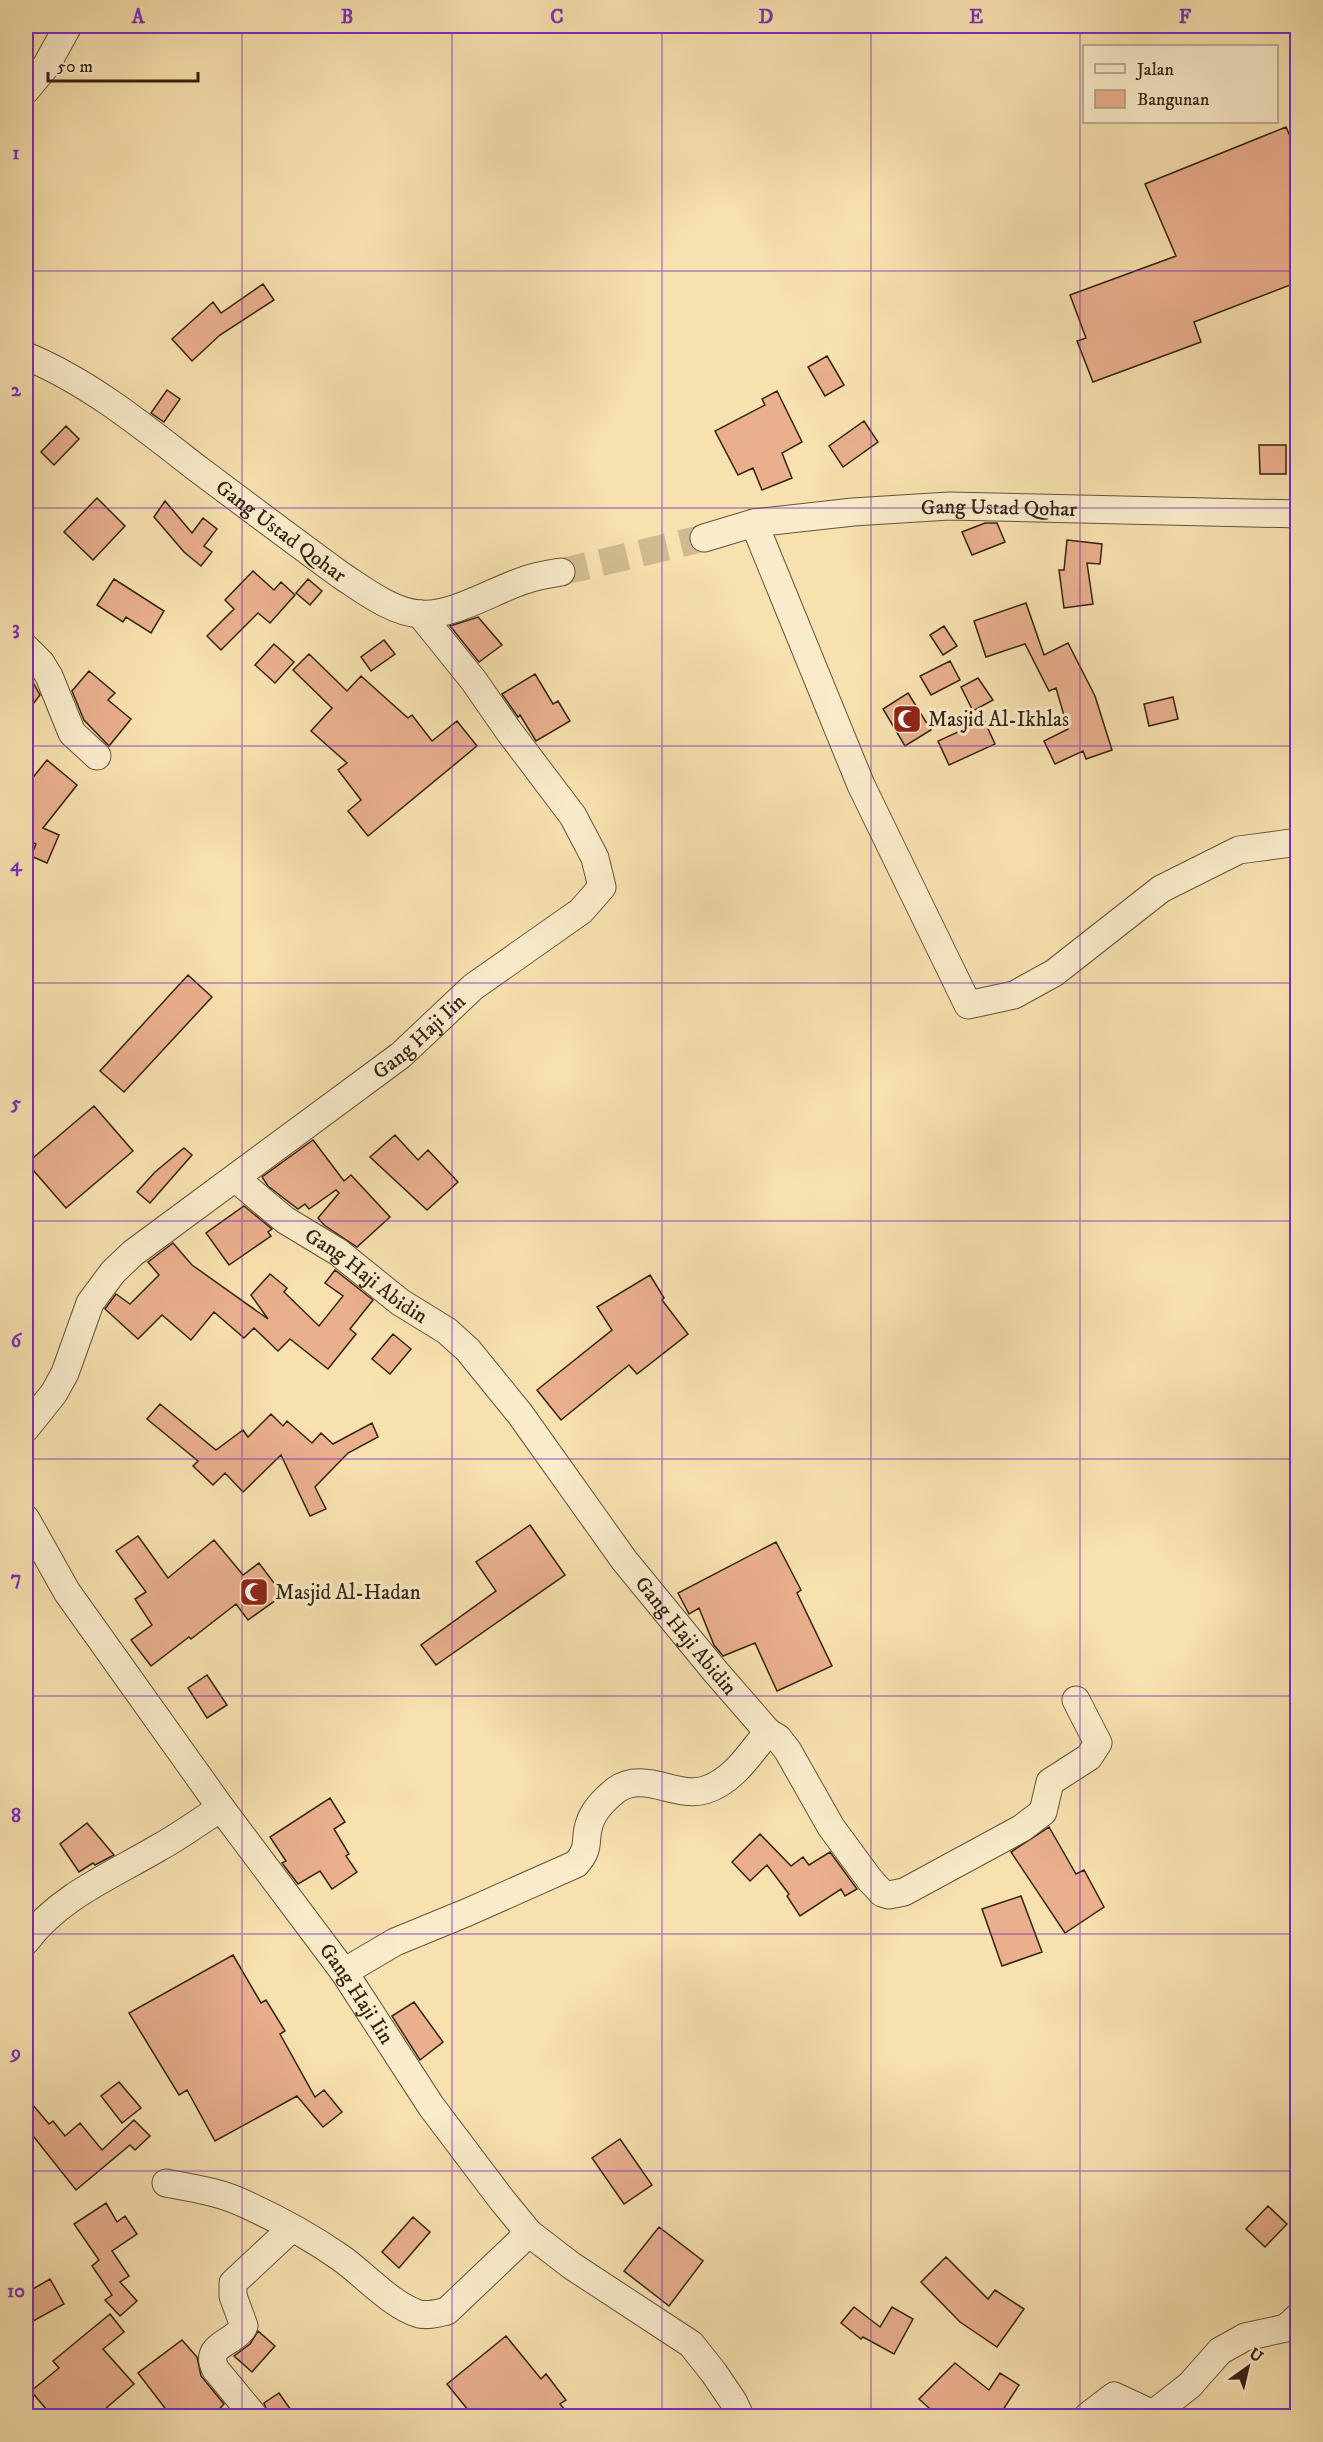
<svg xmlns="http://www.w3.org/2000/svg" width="1323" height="2442" viewBox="0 0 1323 2442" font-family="'IM FELL DW Pica',serif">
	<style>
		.building { fill: #eab08e; stroke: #352214; stroke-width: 1.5 }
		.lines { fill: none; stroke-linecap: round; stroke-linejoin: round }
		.minor-tunnel { stroke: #d0bb90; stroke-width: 27; stroke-dasharray: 27 14; stroke-linecap: butt }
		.minor-casing { stroke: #66523b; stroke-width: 29 }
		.minor { stroke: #faeccb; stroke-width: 27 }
		.grid { fill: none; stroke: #7b2cbf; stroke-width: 1.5; stroke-opacity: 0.55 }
		.labels { text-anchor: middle; stroke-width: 6; stroke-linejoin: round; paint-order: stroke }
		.street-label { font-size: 21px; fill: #352214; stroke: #faeccb }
		.poi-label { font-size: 21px; fill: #352214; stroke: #faeccb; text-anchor: start }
		.neatline { fill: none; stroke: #7b2cbf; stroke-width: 2 }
		.grid-label { font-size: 20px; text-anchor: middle; font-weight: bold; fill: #7b2cbf }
	</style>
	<rect width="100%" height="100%" fill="#f7e1af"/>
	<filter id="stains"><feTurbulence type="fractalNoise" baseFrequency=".00333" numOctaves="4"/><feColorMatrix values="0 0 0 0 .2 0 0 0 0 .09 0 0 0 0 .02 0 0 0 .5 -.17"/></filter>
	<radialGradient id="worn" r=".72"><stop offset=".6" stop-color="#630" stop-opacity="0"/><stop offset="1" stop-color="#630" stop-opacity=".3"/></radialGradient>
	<!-- building -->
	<path class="building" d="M1286 127 1298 154V163L1292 165 1298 178V282L1194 322 1201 342 1093 382 1077 341 1086 338 1070 295 1176 256 1145 184Z
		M263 284 274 300 220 335 192 361 172 339 213 302 221 313Z
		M827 356 844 385 825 396 808 367Z
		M167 390 180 399 164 422 151 413Z
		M777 391 802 442 782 453 792 478 762 490 753 468 738 475 715 431 765 405 762 399Z
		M864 421 878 442 843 467 829 446Z
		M66 426 79 439 54 465 41 452Z
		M1259 445H1286V474H1260Z
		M97 498 125 526 93 560 64 532Z
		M165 501 192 533 203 518 217 529 204 546 212 552 201 566 184 552 154 517Z
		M985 523H997L1005 542 972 555 962 532Z
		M1067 540 1102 544 1100 564 1087 563 1093 604 1064 608 1059 570H1064Z
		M253 571 274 590 281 582 295 595 270 623 258 613 221 650 207 636 234 609 225 600Z
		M114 579 164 611 151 633 126 617 123 622 97 605Z
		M308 579 322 591 310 605 296 593Z
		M1026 603 1044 655 1068 643 1095 696 1112 750 1086 759 1083 751 1055 764 1044 741 1068 729 1056 688 1049 691 1025 644 986 657 974 621Z
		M478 617 502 645 479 662 450 626Z
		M944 626 957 646 943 655 930 635Z
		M384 640 395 654 371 671 361 657Z
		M274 644 294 662 275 683 255 665Z
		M309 654 347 691 361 676 408 718 412 715 432 741 457 721 477 746 368 836 348 811 361 800 338 770 347 763 311 731 332 708 293 670Z
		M950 661 960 680 931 695 920 676Z
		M26 670 40 695 26 713Z
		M89 671 115 693 108 700 131 719 109 746 84 720 72 691Z
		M535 674 553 704 558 701 570 721 536 741 520 715 518 717 502 694Z
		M978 678 993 700 973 711 961 687Z
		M908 693 931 730 905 746 883 709Z
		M1173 697 1178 719 1149 726 1144 704Z
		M984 720 995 744 949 765 938 741Z
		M47 760 77 785 43 828 59 835 47 863 31 856 36 844 32 842 26 850V786Z
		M188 975 212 997 124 1092 100 1071Z
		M94 1106 133 1151 66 1208 27 1163Z
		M395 1135 418 1160 428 1150 458 1182 427 1210 370 1157Z
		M313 1140 344 1181 351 1175 390 1217 357 1247 324 1225 318 1218 339 1193 336 1190 309 1209 305 1204 298 1209 268 1186 262 1177Z
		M184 1148 192 1155 150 1203 137 1192 155 1172Z
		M244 1206 272 1229 268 1232 271 1236 229 1265 206 1233Z
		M173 1243 192 1265 268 1319 251 1295 270 1274 287 1288 284 1292 319 1326 343 1296 325 1283 335 1270 373 1300 350 1329 356 1334 328 1369 290 1339 278 1351 254 1328 244 1338 214 1312 191 1340 162 1315 138 1339 105 1309 116 1294 130 1304 159 1275 148 1262Z
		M650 1275 664 1298 662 1300 688 1334 637 1374 629 1365 561 1420 537 1390 612 1330 597 1307Z
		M393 1334 411 1349 390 1374 372 1359Z
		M160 1404 216 1450 243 1430 248 1437 271 1414 283 1426 287 1421 312 1443 321 1433 333 1444 372 1423 378 1437 348 1453 315 1487 326 1509 310 1516 281 1455 243 1492 225 1473 213 1485 193 1466 198 1461 147 1419Z
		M530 1525 565 1575 436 1665 421 1645 496 1591 476 1562Z
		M138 1536 168 1578 214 1540 243 1575 259 1563 283 1595 248 1620 236 1604 191 1639 189 1637 151 1666 131 1640 152 1625 135 1599 146 1592 116 1551Z
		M776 1542 801 1590 797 1593 832 1666 777 1691 755 1643 723 1656 714 1645 699 1608 689 1614 678 1593Z
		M207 1675 227 1705 207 1718 188 1688Z
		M330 1798 345 1822 334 1829 349 1854 346 1856 357 1872 332 1889 320 1871 298 1884 282 1863 286 1861 270 1837Z
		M87 1823 114 1855 95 1865 93 1863 79 1872 60 1844Z
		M1049 1827 1076 1874 1084 1870 1104 1907 1065 1933 1011 1852Z
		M760 1834 791 1866 803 1857 809 1865 830 1852 857 1889 845 1896 841 1889 800 1916 787 1896 789 1894 767 1865 750 1881 732 1862Z
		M1021 1896 1042 1952 1002 1966 982 1909Z
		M233 1955 261 2003 266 2000 285 2031 280 2034 315 2097 324 2090 342 2112 323 2127 297 2096 215 2141 187 2090 179 2095 129 2013Z
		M414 2002 443 2042 420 2060 392 2016Z
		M119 2082 141 2108 122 2123 101 2096Z
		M26 2097 49 2124 53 2121 65 2136 80 2123 102 2150 134 2120 150 2136 135 2150 130 2145 76 2190 26 2127Z
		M620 2139 652 2185 624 2204 592 2158Z
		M106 2203 117 2222 125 2216 137 2234 112 2251 129 2276 120 2282 137 2301 120 2316 105 2300 112 2295 92 2266 99 2260 74 2224Z
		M1268 2206 1287 2224 1265 2247 1246 2229Z
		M413 2217 430 2232 399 2268 382 2252Z
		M659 2227 703 2261 669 2306 624 2271Z
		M946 2257 988 2299 995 2290 1024 2309 997 2347 960 2322 921 2282Z
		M50 2279 64 2304 26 2325V2293Z
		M854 2307 880 2327 892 2307 913 2319 894 2354 863 2337 861 2339 841 2323Z
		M110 2314 124 2332 103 2349 134 2384 97 2416H52L31 2391 59 2368 53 2361Z
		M258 2331 275 2346 252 2372 234 2356 250 2344Z
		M506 2336 541 2379 546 2374 566 2400 560 2404 570 2416H473L447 2384Z
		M182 2340 197 2357 201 2376 224 2404 213 2416H171L138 2373Z
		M955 2363 989 2390 1000 2373 1019 2385 999 2416H938L919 2399Z
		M279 2393 295 2416H269L264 2403Z"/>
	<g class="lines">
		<!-- minor-tunnel -->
		<path class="minor-tunnel" d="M561 572 704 538"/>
		<!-- minor casing -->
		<g class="minor-casing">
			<g id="minor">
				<path d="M26 90 46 66 68 26"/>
				<path id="s1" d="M26 356C89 382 144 427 198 469 246 505 294 541 342 576 365 591 392 612 420 614 452 617 494 590 525 580 536 576 549 574 561 572"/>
				<path d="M754 523 861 785 968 1005 1014 995 1054 973 1161 889 1239 850 1298 842"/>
				<path id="s2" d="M704 538 754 523 853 512 949 506 1298 514"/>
				<path d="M26 648 41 663 49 676 72 733 97 756"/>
				<path id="s3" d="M235 1178 285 1220 338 1252 400 1302 447 1331 468 1350 520 1414 624 1560 715 1671 768 1732C750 1753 734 1781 705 1790 677 1799 644 1770 616 1790 606 1798 594 1810 590 1822 583 1840 592 1846 576 1864L468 1912 395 1942 344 1972"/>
				<path id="s4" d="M26 1428 54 1393 65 1373 90 1303 113 1272 133 1253 401 1055 473 987 581 911 602 887 595 858 573 816 508 730 474 681 420 614"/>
				<path id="s5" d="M26 1519 67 1592 221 1808 344 1972 431 2106 502 2200 529 2233 572 2266 691 2344 714 2373 733 2401 740 2416"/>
				<path d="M768 1732 778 1738 788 1751 831 1827 870 1880 882 1893 889 1895 904 1892 1022 1828 1043 1812 1050 1782 1089 1757 1098 1743 1076 1700"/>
				<path d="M26 1941C60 1896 111 1876 158 1848 180 1836 200 1821 221 1808"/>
				<path d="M166 2183C192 2188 221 2192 245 2204 278 2219 311 2237 341 2258 365 2275 391 2305 419 2314 429 2316 438 2313 447 2311L529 2233"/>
				<path d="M254 2416 216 2370C202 2344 235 2344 244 2326L233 2296V2283L292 2228"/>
				<path d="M1088 2416 1114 2396 1153 2414 1190 2385 1220 2351 1245 2337 1286 2328 1298 2317"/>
			</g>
		</g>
		<!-- minor -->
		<use href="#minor" class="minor"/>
	</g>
	<!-- grid -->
	<path class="grid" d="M242 26V2416M452 26V2416M662 26V2416M871 26V2416M1080 26V2416M26 271H1298M26 508H1298M26 746H1298M26 983H1298M26 1221H1298M26 1459H1298M26 1696H1298M26 1934H1298M26 2171H1298"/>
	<!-- icons -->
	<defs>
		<g id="mosque-square" transform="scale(1.5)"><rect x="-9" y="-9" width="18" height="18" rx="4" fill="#8f2418" stroke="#faeccb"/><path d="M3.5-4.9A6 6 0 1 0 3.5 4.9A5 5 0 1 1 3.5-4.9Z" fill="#fff"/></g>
	</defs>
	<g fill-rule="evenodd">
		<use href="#mosque-square" x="907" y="719"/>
		<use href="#mosque-square" x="254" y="1592"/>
	</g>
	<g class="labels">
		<!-- street labels -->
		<g class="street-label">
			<text dy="7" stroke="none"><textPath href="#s2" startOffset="298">Gang Ustad Qohar</textPath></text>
			<text dy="7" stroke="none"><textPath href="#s1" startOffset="310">Gang Ustad Qohar</textPath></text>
			<text dy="7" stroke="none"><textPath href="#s4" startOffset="567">Gang Haji Iin</textPath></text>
			<text dy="7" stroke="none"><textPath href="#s3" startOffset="164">Gang Haji Abidin</textPath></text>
			<text dy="7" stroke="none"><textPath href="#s3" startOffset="650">Gang Haji Abidin</textPath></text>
			<text dy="7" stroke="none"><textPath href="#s5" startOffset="579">Gang Haji Iin</textPath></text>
		</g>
		<!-- poi labels -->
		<g class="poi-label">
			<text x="928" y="726">Masjid Al-Ikhlas</text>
			<text x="275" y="1599">Masjid Al-Hadan</text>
		</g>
	</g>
	<!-- margin -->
	<rect width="1323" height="2442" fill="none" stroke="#f7e1af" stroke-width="66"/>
	<!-- legend -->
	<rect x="1083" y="45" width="195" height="78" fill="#faeccb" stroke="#ab9b82" stroke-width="1.5"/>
	<rect x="1095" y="64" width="30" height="9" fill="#faeccb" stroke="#ab9b82" stroke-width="1.5"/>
	<text x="1137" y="75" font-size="18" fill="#352214">Jalan</text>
	<rect x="1095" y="90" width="30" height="18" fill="#eab08e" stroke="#ab9b82" stroke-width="1.5"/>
	<text x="1137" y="105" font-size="18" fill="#352214">Bangunan</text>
	<!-- north arrow -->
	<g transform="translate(1248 2367) rotate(34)" stroke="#faeccb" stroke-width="4.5" paint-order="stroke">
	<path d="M0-4.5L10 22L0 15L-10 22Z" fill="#352214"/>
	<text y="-9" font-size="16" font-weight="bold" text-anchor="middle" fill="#352214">U</text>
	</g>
	<!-- scale -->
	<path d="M48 72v9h150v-9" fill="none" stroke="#352214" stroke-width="3"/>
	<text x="57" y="72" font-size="18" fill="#352214" stroke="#faeccb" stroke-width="4.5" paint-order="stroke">50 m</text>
	<rect x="33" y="33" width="1257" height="2376" class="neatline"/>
	<g class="grid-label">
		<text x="138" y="23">A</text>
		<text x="347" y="23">B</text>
		<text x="557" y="23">C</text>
		<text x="766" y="23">D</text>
		<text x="976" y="23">E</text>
		<text x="1185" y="23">F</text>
		<text x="16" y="159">1</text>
		<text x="16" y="396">2</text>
		<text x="16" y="634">3</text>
		<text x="16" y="871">4</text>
		<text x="16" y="1109">5</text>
		<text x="16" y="1347">6</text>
		<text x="16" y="1584">7</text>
		<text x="16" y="1822">8</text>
		<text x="16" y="2059">9</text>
		<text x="16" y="2297">10</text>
	</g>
	<rect width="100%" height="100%" filter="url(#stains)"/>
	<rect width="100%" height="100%" fill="url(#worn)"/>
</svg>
